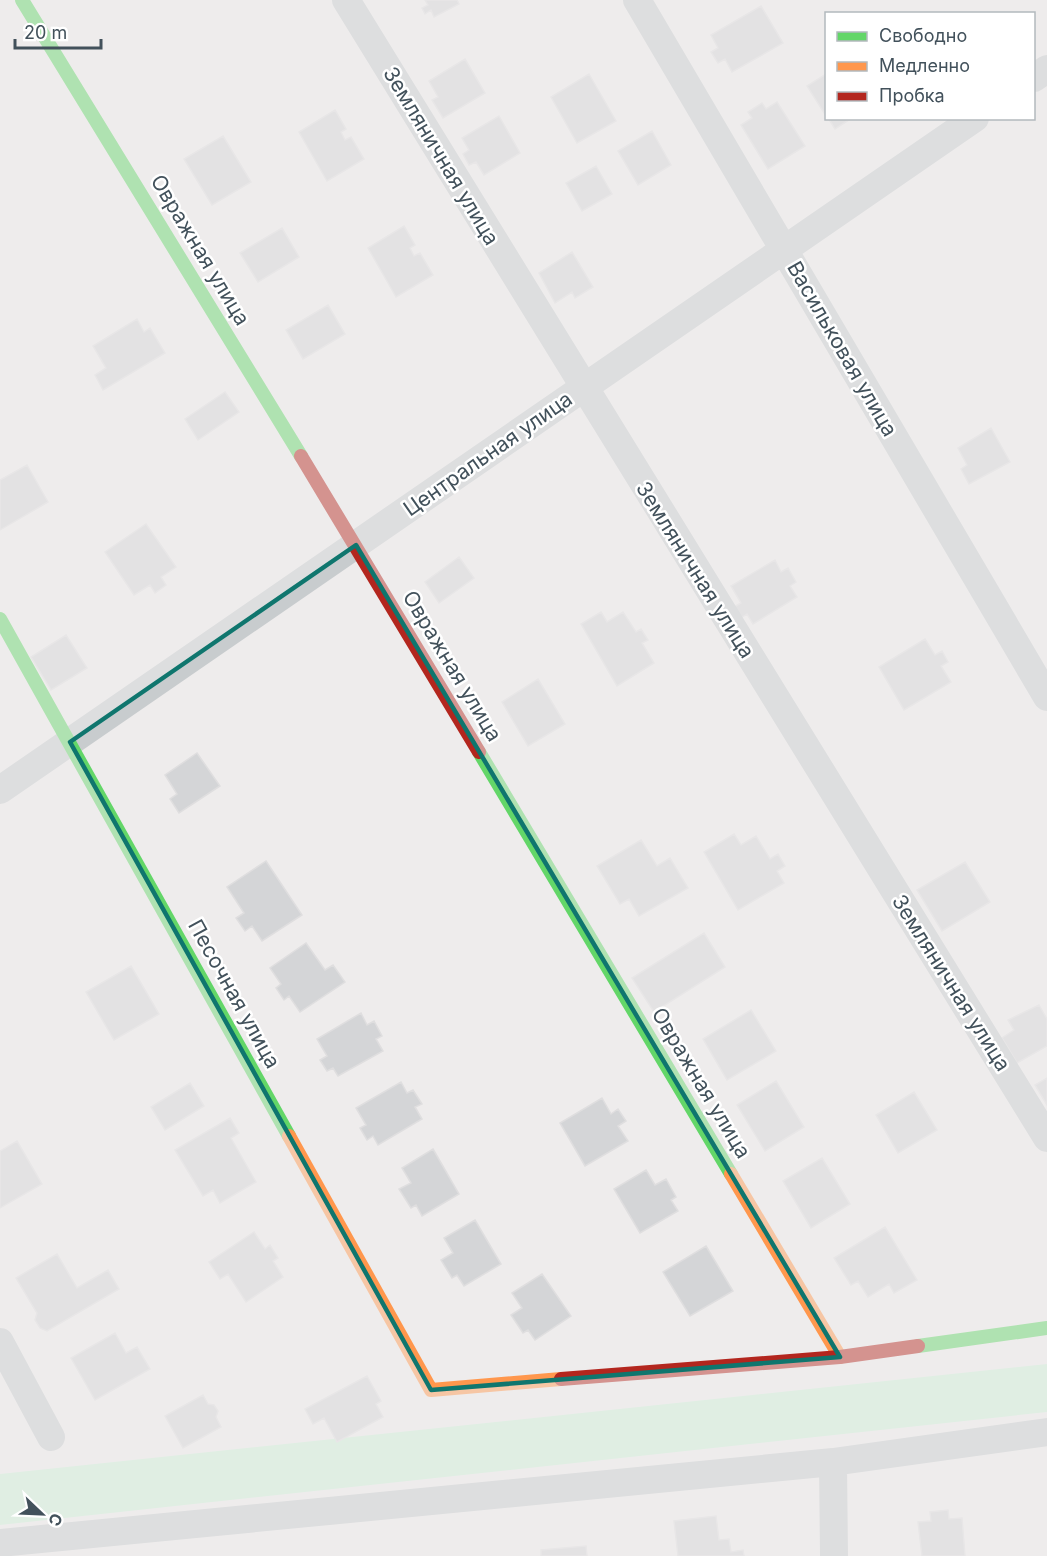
<svg xmlns="http://www.w3.org/2000/svg" width="1047" height="1556" viewBox="0 0 1047 1556" font-family="Inter,sans-serif">
	<style>
		.green { fill: #cef0d8 }
		.building { fill: #d4d5d7; stroke: #dfdedf; stroke-width: 1.5 }
		.lines { fill: none; stroke-linecap: round; stroke-linejoin: round }
		.street { stroke: #c8ccce; stroke-width: 28 }
		.fast { stroke: #63d668; stroke-width: 14 }
		.slow { stroke: #ff974d; stroke-width: 14 }
		.jam { stroke: #b3261e; stroke-width: 14 }
		.marked { fill: none; stroke: #0f766e; stroke-width: 4.5; stroke-linejoin: round }
		.labels { text-anchor: middle; stroke-width: 5; stroke-linejoin: round; paint-order: stroke }
		.street-label { font-size: 21px; fill: #42515b; stroke: #fff }
	</style>
	<rect width="100%" height="100%" fill="#eeecec"/>
	<!-- green -->
	<path class="green" d="M1047 1364V1412L0 1525V1474Z"/>
	<!-- building -->
	<path class="building" d="M425 0H457L459 4 434 17 431 10 425 14 422 8 428 5Z
		M761 6 783 43 732 72 725 59 718 63 711 52 718 48 711 35Z
		M465 59 485 93 443 118 432 100 438 97 429 81Z
		M589 74 616 121 577 143 551 97Z
		M826 74V116L807 86Z
		M777 102 805 146 768 169 741 125 752 118 748 112 762 103 766 109Z
		M335 110 346 129 341 132 345 140 351 137 364 159 327 181 299 132Z
		M499 116 520 153 484 175 476 162 469 165 463 154 469 150 462 138Z
		M828 118H852L835 129Z
		M652 131 671 165 638 185 618 151Z
		M223 136 251 182 212 205 184 159Z
		M596 166 612 194 582 211 566 183Z
		M404 226 415 245 410 248 414 256 420 253 433 275 396 297 368 248Z
		M282 228 299 257 258 282 240 253Z
		M572 252 593 287 575 298 572 292 555 303 539 273Z
		M328 305 345 334 303 359 286 330Z
		M137 319 144 332 150 328 165 353 103 390 95 375 106 368 93 346Z
		M225 392 239 412 198 440 185 419Z
		M991 428 1010 462 969 484 961 469 967 465 958 448Z
		M27 465 48 502 0 530V480Z
		M146 524 176 567 161 577 166 585 155 593 150 585 134 595 105 552Z
		M459 557 474 578 439 603 425 582Z
		M775 560 781 572 788 568 796 582 790 586 797 597 753 624 747 614 741 618 734 607 741 603 731 586Z
		M601 612 607 622 623 612 636 632 641 629 648 640 642 643 654 663 617 686 581 624Z
		M66 635 87 668 51 690 31 657Z
		M925 639 935 655 942 651 948 662 941 666 951 682 904 710 879 667Z
		M538 679 565 724 528 746 502 702Z
		M197 753 220 786 179 813 170 799 177 794 165 775Z
		M734 834 741 845 756 836 770 859 778 854 785 866 777 871 784 883 738 910 704 852Z
		M641 840 657 866 670 858 688 888 639 916 629 899 620 904 597 866Z
		M266 861 302 915 262 941 252 926 245 931 236 918 244 913 227 887Z
		M965 862 990 902 942 931 917 890Z
		M704 933 725 967 654 1012 632 978Z
		M306 943 325 970 333 965 345 982 300 1012 289 996 284 1000 276 988 281 984 270 968Z
		M131 966 159 1014 114 1040 86 992Z
		M1039 1005 1047 1019V1046L1017 1063 1002 1038 1014 1030 1008 1020Z
		M751 1010 776 1051 727 1080 703 1039Z
		M361 1013 367 1025 374 1021 382 1036 376 1039 383 1051 338 1076 333 1068 327 1071 320 1060 327 1056 317 1039Z
		M1047 1078V1105L1035 1085Z
		M776 1081 804 1127 765 1151 737 1105Z
		M401 1082 407 1093 413 1090 422 1104 415 1107 422 1119 378 1145 373 1136 367 1140 360 1128 366 1125 356 1108Z
		M190 1083 204 1106 165 1130 151 1107Z
		M914 1092 937 1130 898 1153 876 1115Z
		M602 1098 611 1114 618 1109 626 1121 618 1126 628 1141 585 1166 560 1123Z
		M230 1118 239 1133 231 1138 256 1182 220 1203 213 1190 203 1196 175 1150Z
		M17 1141 42 1184 0 1208V1151Z
		M433 1149 459 1194 422 1216 416 1205 411 1208 399 1189 411 1183 402 1168Z
		M822 1158 850 1204 811 1228 783 1181Z
		M646 1170 655 1185 666 1179 676 1197 671 1200 678 1211 640 1233 614 1189Z
		M475 1220 501 1264 464 1286 457 1275 452 1278 441 1260 453 1253 444 1238Z
		M885 1227 917 1280 894 1293 889 1284 868 1297 858 1281 851 1285 834 1258Z
		M254 1232 265 1249 270 1245 278 1258 273 1261 283 1277 246 1302 228 1274 220 1279 209 1262Z
		M706 1246 733 1291 690 1316 663 1272Z
		M57 1254 77 1288 108 1270 119 1289 47 1331 40 1328 35 1320 37 1313 16 1278Z
		M542 1274 571 1316 535 1340 528 1330 523 1333 511 1315 522 1308 512 1293Z
		M115 1333 126 1353 137 1347 150 1369 95 1400 71 1358Z
		M367 1376 381 1401 376 1404 383 1417 337 1442 324 1418 313 1424 305 1409Z
		M203 1395 208 1404 214 1405 218 1411 216 1417 221 1427 183 1448 165 1416Z
		M948 1510 949 1519 962 1518 965 1556H922L918 1522 931 1521 930 1512Z
		M716 1516 719 1540 729 1539 731 1552 743 1550 744 1556H678L674 1521Z
		M586 1546 587 1556H541V1550Z"/>
	<g class="lines">
		<!-- street -->
		<path class="street" d="M346 0 1047 1138
			M637 0 1047 697
			M1034 78 1047 69
			M0 790 975 118
			M0 1342 51 1437
			M833 1462 834 1556
			M0 1543 833 1462 1047 1432"/>
		<!-- fast -->
		<path class="fast" d="M22 0 301 456
			M0 619 289 1136
			M479 752 731 1174
			M918 1346 1047 1328"/>
		<!-- slow -->
		<path class="slow" d="M289 1136 431 1390 561 1379
			M731 1174 840 1357"/>
		<!-- jam -->
		<path class="jam" d="M301 456 479 752
			M561 1379 840 1357 918 1346"/>
	</g>
	<!-- marked area -->
	<path d="M0 0H1047V1556H0ZM356 545 840 1357 431 1390 70 742Z" fill="#eeecec" fill-opacity=".55" fill-rule="evenodd"/>
	<path class="marked" d="M356 545 840 1357 431 1390 70 742Z"/>
	<g class="labels">
		<!-- street labels -->
		<g class="street-label">
			<text transform="translate(441 156) rotate(59)" y="7">Земляничная улица</text>
			<text transform="translate(200 250) rotate(59)" y="7">Овражная улица</text>
			<text transform="translate(842 349) rotate(60)" y="7">Васильковая улица</text>
			<text transform="translate(488 454) rotate(-35)" y="7">Центральная улица</text>
			<text transform="translate(695 570) rotate(58)" y="7">Земляничная улица</text>
			<text transform="translate(452 666) rotate(59)" y="7">Овражная улица</text>
			<text transform="translate(951 983) rotate(58)" y="7">Земляничная улица</text>
			<text transform="translate(234 994) rotate(61)" y="7">Песочная улица</text>
			<text transform="translate(701 1083) rotate(59)" y="7">Овражная улица</text>
		</g>
	</g>
	<!-- legend -->
	<rect x="825" y="12" width="210" height="108" fill="#ffffff" stroke="#b3b9bd" stroke-width="1.5"/>
	<rect x="837" y="32" width="30" height="9" fill="#63d668" stroke="#b3b9bd" stroke-width="1.5"/>
	<text x="879" y="42" font-size="18" fill="#42515b">Свободно</text>
	<rect x="837" y="62" width="30" height="9" fill="#ff974d" stroke="#b3b9bd" stroke-width="1.5"/>
	<text x="879" y="72" font-size="18" fill="#42515b">Медленно</text>
	<rect x="837" y="92" width="30" height="9" fill="#b3261e" stroke="#b3b9bd" stroke-width="1.5"/>
	<text x="879" y="102" font-size="18" fill="#42515b">Пробка</text>
	<!-- north arrow -->
	<g transform="translate(42 1514) rotate(113)" stroke="#ffffff" stroke-width="4.5" paint-order="stroke">
	<path d="M0-4.5L10 22L0 15L-10 22Z" fill="#42515b"/>
	<text y="-9" font-size="16" font-weight="bold" text-anchor="middle" fill="#42515b">С</text>
	</g>
	<!-- scale -->
	<path d="M15 39v9h86v-9" fill="none" stroke="#42515b" stroke-width="3"/>
	<text x="24" y="39" font-size="18" fill="#42515b" stroke="#ffffff" stroke-width="4.5" paint-order="stroke">20 m</text>
</svg>
